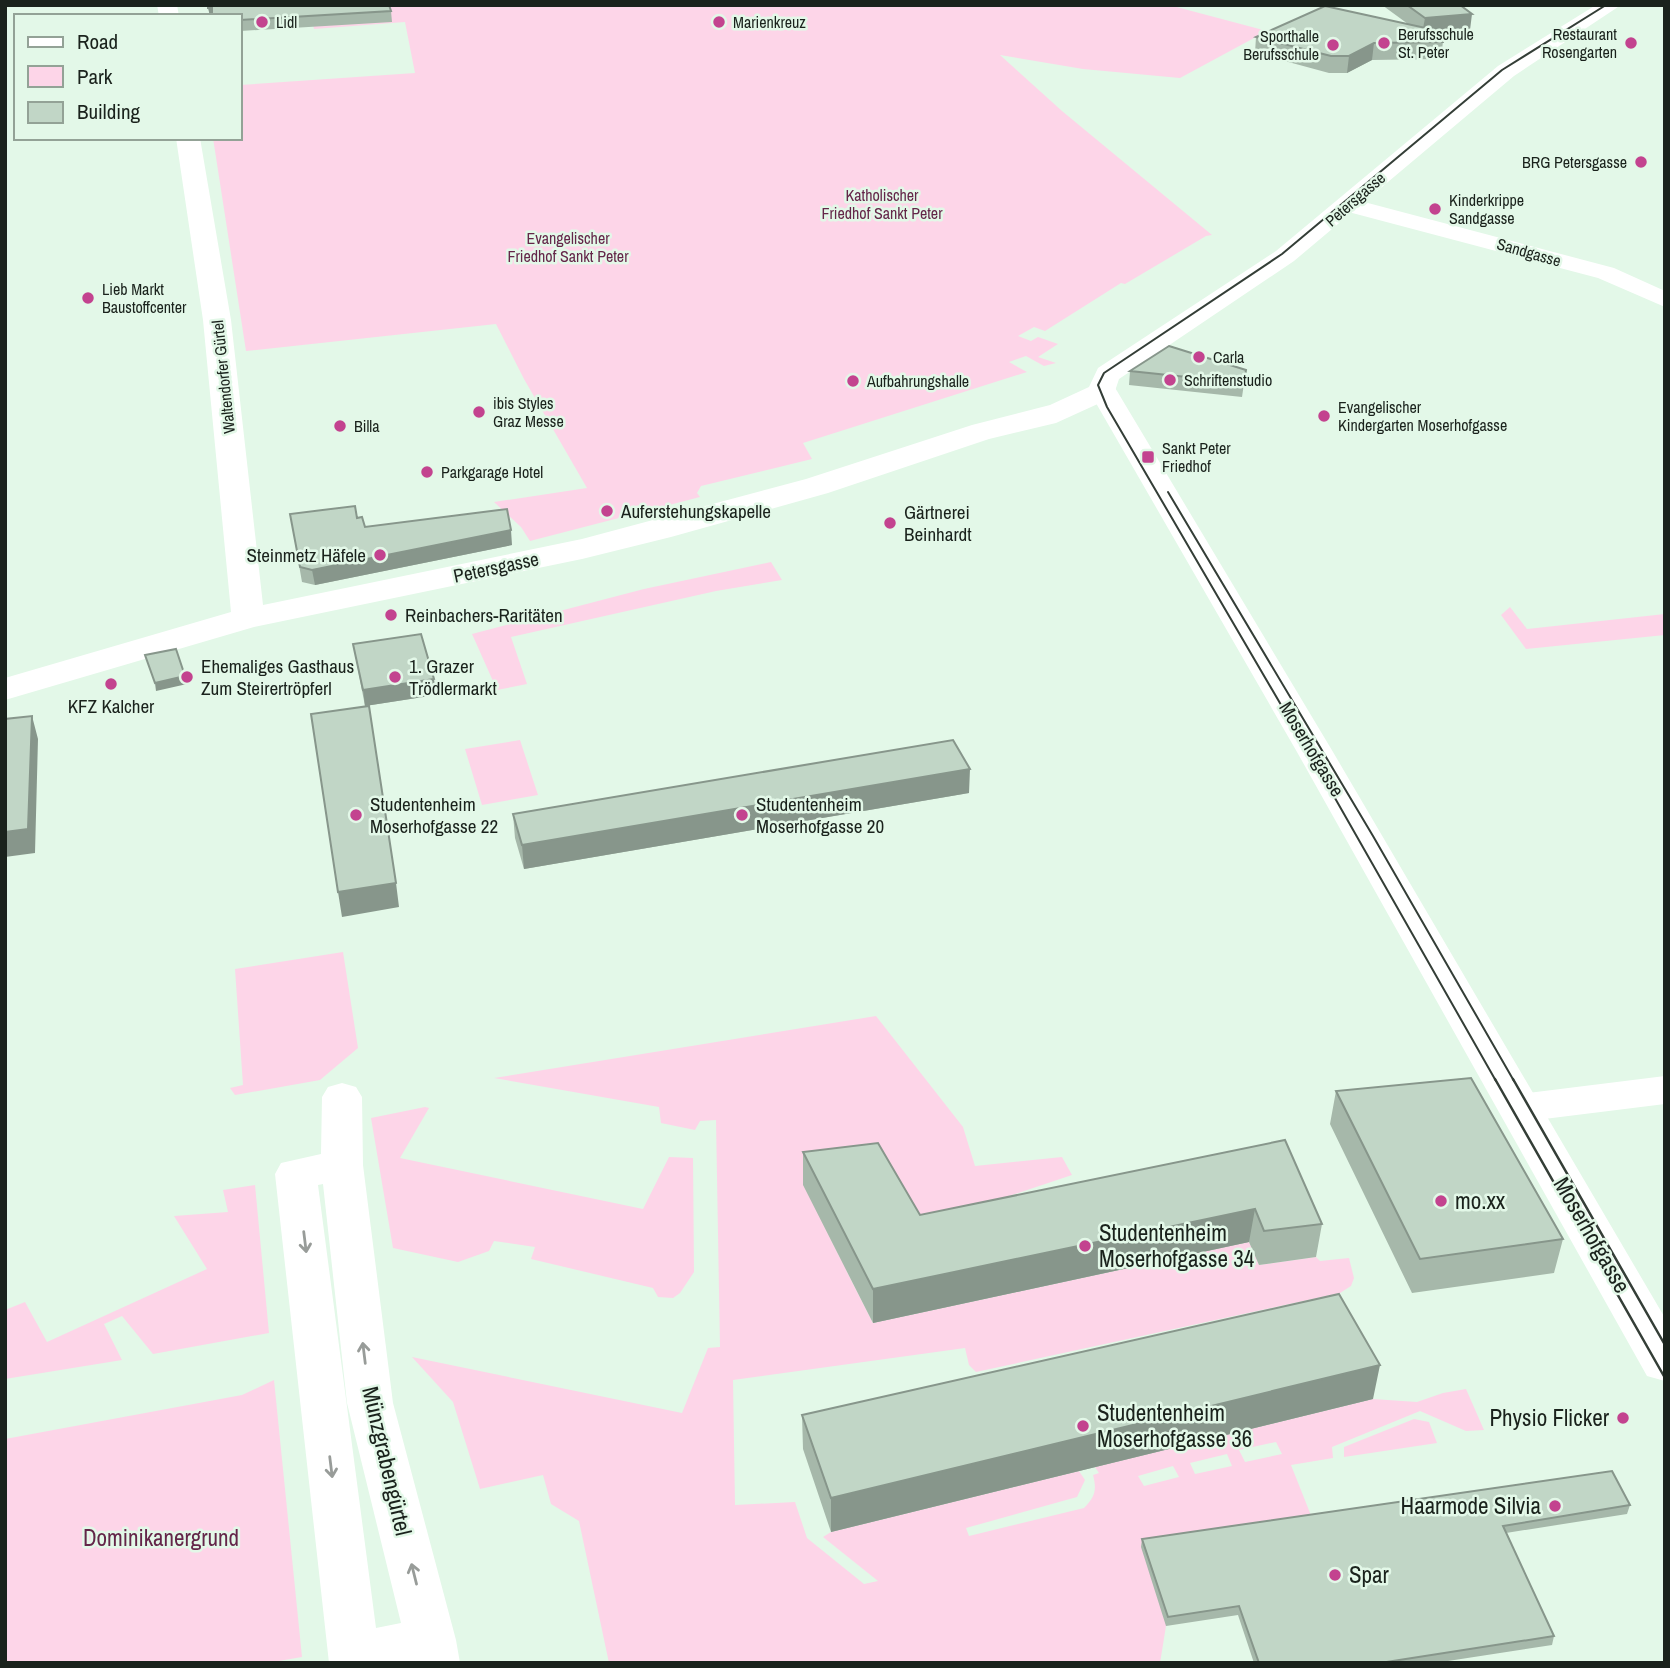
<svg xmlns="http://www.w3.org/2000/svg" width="1670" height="1668" viewBox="0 0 1670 1668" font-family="'Archivo Narrow',sans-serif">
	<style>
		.green { fill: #fdd5e8; fill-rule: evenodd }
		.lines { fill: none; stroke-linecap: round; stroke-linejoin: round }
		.minor { fill: #fff; fill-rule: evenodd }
		.tertiary { fill: #fff; fill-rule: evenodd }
		.secondary { fill: #fff; fill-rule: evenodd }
		.tram-far1 { stroke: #343e37; stroke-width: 2 }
		.tram { stroke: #343e37; stroke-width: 2.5 }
		.wall { fill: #a6b8aa }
		.shaded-wall { fill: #87968b }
		.building { fill: #c1d6c6; stroke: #87968b; stroke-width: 2 }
		.oneway { stroke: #989c99 }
		.poi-dot { fill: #c3438f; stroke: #e3f8e8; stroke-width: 2.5 }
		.labels { text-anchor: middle; stroke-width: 5; stroke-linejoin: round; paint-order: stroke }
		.far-poi-label { font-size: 16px; fill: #1a221c; stroke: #e3f8e8; text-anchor: start }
		.far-park-label { font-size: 16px; fill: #642649; stroke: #e3f8e8 }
		.far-street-label { font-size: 16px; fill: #1a221c; stroke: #e3f8e8 }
		.poi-label { font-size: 19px; fill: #1a221c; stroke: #e3f8e8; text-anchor: start }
		.street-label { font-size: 19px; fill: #1a221c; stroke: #e3f8e8 }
		.near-poi-label { font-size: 23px; fill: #1a221c; stroke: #e3f8e8; text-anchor: start }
		.near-street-label { font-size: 23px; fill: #1a221c; stroke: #e3f8e8 }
		.near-park-label { font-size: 23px; fill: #642649; stroke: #e3f8e8 }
	</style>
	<rect width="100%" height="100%" fill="#e3f8e8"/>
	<!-- green -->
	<path class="green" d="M308 5H1169L1267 31 1180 78 1083 69 1000 55 1062 111 1212 235 1206 236 1125 284 1121 283 1045 331 1034 327 1018 336 1031 341 1038 337 1058 344 1038 357 1056 363 1044 366 1026 356 1009 362 1027 372 803 443 812 459 701 486 697 493 700 497 530 541 521 527 494 502 587 488 524 379 496 324 246 351 213 138H240V85L415 73 405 22 314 29Z
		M771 562 782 580 716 591 511 637 527 684 497 690 472 634 644 589Z
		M1510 607 1527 629 1665 614V635L1526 649 1501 615Z
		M520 740 538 795 482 805 465 749Z
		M343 952 358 1048 320 1080 235 1095 230 1088 243 1085 235 969Z
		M876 1016 963 1127 975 1166 1062 1157 1072 1175 973 1208 979 1237 804 1185 840 1258 848 1256 846 1270 873 1323 1249 1242 1259 1265 1316 1257 1320 1261 1349 1258 1354 1278 1351 1286 1340 1293 976 1372 969 1365 965 1348 733 1380 735 1505 795 1502 807 1538 864 1584 878 1581 823 1537 831 1532 1079 1471 1085 1480 1077 1497 966 1528 969 1536 1084 1508C1095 1497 1097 1490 1093 1475L1099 1473 1095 1467 1373 1399 1417 1402 1443 1393 1466 1389 1484 1430 1466 1431 1420 1411 1332 1447 1333 1458 1291 1465 1314 1523 1166 1626 1160 1663H609L579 1521 551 1504 543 1475 480 1489 453 1402 412 1357 682 1413 708 1348 720 1347 716 1120 700 1121 695 1130 661 1123 659 1107 494 1078ZM1276 1442 1282 1454 1245 1462 1239 1450ZM1227 1454 1232 1466 1195 1474 1190 1463ZM1173 1466 1179 1477 1144 1486 1138 1476Z
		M425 1107 429 1108 400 1158 643 1209 669 1157 693 1158 694 1272 680 1293 673 1298 658 1297 653 1288 531 1259 535 1247 494 1241 489 1251 458 1262 393 1248 371 1118Z
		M255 1185 269 1333 153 1354 122 1316 104 1324 122 1360 5 1379V1310L25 1302 47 1342 207 1269 174 1216 228 1212 223 1190Z
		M274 1380 302 1657 267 1663H5V1439L242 1395Z
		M1414 1419 1429 1422 1437 1443 1344 1457V1447Z"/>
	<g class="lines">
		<!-- minor -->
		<path class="minor" d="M1349 198 1614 268 1665 291V307L1598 278 1341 210 1338 205 1341 200Z
			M1665 1076V1104L1519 1122 1505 1118 1499 1108 1505 1098 1519 1094Z
			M342 1083 356 1087 362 1097 363 1165 393 1403 456 1640 460 1663H329L275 1174 281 1163 321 1154 322 1097 328 1087ZM323 1184 347 1403 401 1623 376 1628 318 1185Z"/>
		<!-- tertiary -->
		<path class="tertiary" d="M1103 382 1113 385 1117 391 1333 752 1665 1318V1381L1647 1376 1297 752 1089 391 1093 385Z"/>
		<!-- secondary -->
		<path class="secondary" d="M157 5H177L179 16H159Z
			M1596 5H1621L1514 76 1294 261 1119 379 1113 397 1056 423 989 439 828 493 671 537 582 559 254 627 5 700V678L231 612 203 320 176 138H200L231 320 263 605 582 539 806 479 972 425 1050 405 1089 387 1098 368 1276 251 1498 66Z"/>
		<!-- tram-far1 -->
		<path class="tram-far1" d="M1168 492 1373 836 1514 1081
			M1496 1081 1315 763 1107 407 1098 385 1104 373 1282 254 1502 70 1606 5"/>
		<!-- tram -->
		<path class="tram" d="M1495 1079 1665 1378
			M1513 1079 1665 1345"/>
	</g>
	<!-- wall -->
	<path class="wall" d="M208 5 391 11 392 22 240 31V16H210Z
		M1382 5H1460L1470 30 1444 32 1441 59 1372 60 1347 73H1329L1255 53 1256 37 1408 24Z
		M1246 370 1242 397 1129 385 1130 371Z
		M290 514 357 518 365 527 512 545 315 585 302 582Z
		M353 644 436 695 365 706Z
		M969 793 524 869 515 838 513 814Z
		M1336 1091 1563 1239 1554 1273 1412 1293 1330 1124Z
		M1285 1140 1322 1224 1316 1257 1259 1265 1249 1242 873 1323 803 1185V1152L920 1215Z
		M1373 1399 831 1532 803 1449 802 1415Z
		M1630 1505 1627 1514 1506 1533 1554 1636 1552 1645 1435 1663H1254L1238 1615 1166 1626 1141 1547 1142 1539Z"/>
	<!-- shaded-wall -->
	<path class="shaded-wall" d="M208 8H212L213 16H210Z
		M1472 14 1470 30 1422 34 1425 18Z
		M1374 43 1372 60 1347 73 1349 56Z
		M511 530 512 545 315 585 312 570Z
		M185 676 187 684 156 691 155 683Z
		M434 679 436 695 365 706 363 690Z
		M32 716 38 739 35 853 5 857V832Z
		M970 769 969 793 524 869 522 845Z
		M396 883 399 907 342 917 338 892Z
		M1255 1209 1249 1242 873 1323V1289Z
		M1380 1365 1373 1399 831 1532V1498Z"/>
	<!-- building -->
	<path class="building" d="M208 5H389L391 11 240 20V16H212V8H208Z
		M1407 5H1460L1472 14 1425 18Z
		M1325 6 1444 32 1443 42 1374 43 1349 56H1331L1256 37Z
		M1169 346 1246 370 1244 383 1130 371Z
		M355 506 357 518 362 517 365 527 507 509 511 530 312 570 300 567 290 514Z
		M421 634 434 679 363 690 353 644Z
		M176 649 185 676 155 683 145 655Z
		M369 706 396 883 338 892 311 714Z
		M32 716 28 829 5 832V719Z
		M953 740 970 769 522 845 513 814Z
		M1471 1078 1563 1239 1420 1259 1336 1091Z
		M1285 1140 1322 1224 1264 1231 1255 1209 873 1289 803 1152 878 1143 920 1215Z
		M1339 1294 1380 1365 831 1498 802 1415Z
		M1612 1471 1630 1505 1503 1526 1554 1636 1380 1663H1259L1239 1606 1168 1617 1142 1539Z"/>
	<!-- one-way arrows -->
	<defs><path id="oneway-shaft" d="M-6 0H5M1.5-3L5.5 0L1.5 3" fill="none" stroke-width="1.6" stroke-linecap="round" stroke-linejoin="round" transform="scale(1.75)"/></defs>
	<g class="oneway">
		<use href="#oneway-shaft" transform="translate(305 1242) rotate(83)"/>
		<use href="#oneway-shaft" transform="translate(364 1353) rotate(-97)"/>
		<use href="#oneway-shaft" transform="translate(331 1467) rotate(83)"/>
		<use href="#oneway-shaft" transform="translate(414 1574) rotate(-104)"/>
	</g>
	<!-- markers -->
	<g class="poi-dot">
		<circle cx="262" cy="22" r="7"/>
		<circle cx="719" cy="22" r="7"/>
		<circle cx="1384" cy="43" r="7"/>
		<circle cx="1631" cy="43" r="7"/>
		<circle cx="1333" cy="45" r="7"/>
		<circle cx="1641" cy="162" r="7"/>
		<circle cx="1435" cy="209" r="7"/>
		<circle cx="88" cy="298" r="7"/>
		<circle cx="1199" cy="357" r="7"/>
		<circle cx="1170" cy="380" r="7"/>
		<circle cx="853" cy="381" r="7"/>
		<circle cx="479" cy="412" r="7"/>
		<circle cx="1324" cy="416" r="7"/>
		<circle cx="340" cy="426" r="7"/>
		<rect x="1141" y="450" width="14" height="14" rx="3.5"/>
		<circle cx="427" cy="472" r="7"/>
		<circle cx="607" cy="511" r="7"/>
		<circle cx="890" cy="523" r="7"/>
		<circle cx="380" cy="555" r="7"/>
		<circle cx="391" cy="615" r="7"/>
		<circle cx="187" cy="677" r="7"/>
		<circle cx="395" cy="677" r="7"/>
		<circle cx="111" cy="684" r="7"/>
		<circle cx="356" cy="815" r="7"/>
		<circle cx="742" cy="815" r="7"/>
		<circle cx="1441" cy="1201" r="7"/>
		<circle cx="1085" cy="1246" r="7"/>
		<circle cx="1623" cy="1418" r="7"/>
		<circle cx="1083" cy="1426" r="7"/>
		<circle cx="1555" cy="1506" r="7"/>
		<circle cx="1335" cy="1575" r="7"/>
	</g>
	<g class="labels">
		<!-- far-poi labels -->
		<g class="far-poi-label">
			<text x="276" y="28">Lidl</text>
			<text x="733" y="28">Marienkreuz</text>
			<text x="1398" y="40">Berufsschule<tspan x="1398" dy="18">St. Peter</tspan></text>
			<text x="1617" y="40" text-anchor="end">Restaurant<tspan x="1617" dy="18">Rosengarten</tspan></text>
			<text x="1319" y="42" text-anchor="end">Sporthalle<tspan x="1319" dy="18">Berufsschule</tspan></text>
			<text x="1627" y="168" text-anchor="end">BRG Petersgasse</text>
			<text x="1449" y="206">Kinderkrippe<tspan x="1449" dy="18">Sandgasse</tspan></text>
			<text x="102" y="295">Lieb Markt<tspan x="102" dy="18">Baustoffcenter</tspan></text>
			<text x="1213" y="363">Carla</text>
			<text x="1184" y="386">Schriftenstudio</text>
			<text x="867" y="387">Aufbahrungshalle</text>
			<text x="493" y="409">ibis Styles<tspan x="493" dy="18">Graz Messe</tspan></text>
			<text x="1338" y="413">Evangelischer<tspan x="1338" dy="18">Kindergarten Moserhofgasse</tspan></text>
			<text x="354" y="432">Billa</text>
			<text x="1162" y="454">Sankt Peter<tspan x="1162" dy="18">Friedhof</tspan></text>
			<text x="441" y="478">Parkgarage Hotel</text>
		</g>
		<!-- far-park labels -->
		<g class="far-park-label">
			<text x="882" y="201">Katholischer<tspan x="882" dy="18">Friedhof Sankt Peter</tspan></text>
			<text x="568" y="244">Evangelischer<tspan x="568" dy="18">Friedhof Sankt Peter</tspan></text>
		</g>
		<!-- far-street labels -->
		<g class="far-street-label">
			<text transform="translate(1355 199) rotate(-41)" y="6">Petersgasse</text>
			<text transform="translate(1529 252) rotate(16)" y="6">Sandgasse</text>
			<text transform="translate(223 377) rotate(-96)" y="6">Waltendorfer Gürtel</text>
		</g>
		<!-- poi labels -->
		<g class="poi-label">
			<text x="621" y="518">Auferstehungskapelle</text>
			<text x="904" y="519">Gärtnerei<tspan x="904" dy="22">Beinhardt</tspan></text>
			<text x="366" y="562" text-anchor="end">Steinmetz Häfele</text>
			<text x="405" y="622">Reinbachers-Raritäten</text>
			<text x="201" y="673">Ehemaliges Gasthaus<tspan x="201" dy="22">Zum Steirertröpferl</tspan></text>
			<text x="409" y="673">1. Grazer<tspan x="409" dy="22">Trödlermarkt</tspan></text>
			<text x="111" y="713" text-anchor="middle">KFZ Kalcher</text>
			<text x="370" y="811">Studentenheim<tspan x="370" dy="22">Moserhofgasse 22</tspan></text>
			<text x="756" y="811">Studentenheim<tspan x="756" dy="22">Moserhofgasse 20</tspan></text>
		</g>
		<!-- street labels -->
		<g class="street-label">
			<text transform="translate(496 567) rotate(-12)" y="7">Petersgasse</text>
			<text transform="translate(1312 749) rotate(59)" y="7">Moserhofgasse</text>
		</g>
		<!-- near-poi labels -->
		<g class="near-poi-label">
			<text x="1455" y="1209">mo.xx</text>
			<text x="1099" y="1241">Studentenheim<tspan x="1099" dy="26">Moserhofgasse 34</tspan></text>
			<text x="1097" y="1421">Studentenheim<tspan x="1097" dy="26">Moserhofgasse 36</tspan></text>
			<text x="1609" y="1426" text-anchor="end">Physio Flicker</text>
			<text x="1541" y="1514" text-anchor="end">Haarmode Silvia</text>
			<text x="1349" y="1583">Spar</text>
		</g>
		<!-- near-street labels -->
		<g class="near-street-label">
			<text transform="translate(1592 1235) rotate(60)" y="8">Moserhofgasse</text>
			<text transform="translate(387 1461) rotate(77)" y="8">Münzgrabengürtel</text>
		</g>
		<!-- near-park labels -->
		<g class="near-park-label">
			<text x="161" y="1546">Dominikanergrund</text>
		</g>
	</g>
	<!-- border -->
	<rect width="1670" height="1668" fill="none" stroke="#1a221c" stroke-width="14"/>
	<!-- legend -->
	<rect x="14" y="14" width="228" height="126" fill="#e3f8e8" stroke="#93a296" stroke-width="2"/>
	<rect x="28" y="37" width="35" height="10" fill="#ffffff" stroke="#93a296" stroke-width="2"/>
	<text x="77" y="49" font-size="21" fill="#1a221c">Road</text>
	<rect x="28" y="66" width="35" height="21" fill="#fdd5e8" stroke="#93a296" stroke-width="2"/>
	<text x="77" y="84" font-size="21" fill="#1a221c">Park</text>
	<rect x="28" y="102" width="35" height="21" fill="#c1d6c6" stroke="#93a296" stroke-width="2"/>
	<text x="77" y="119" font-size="21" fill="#1a221c">Building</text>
</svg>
